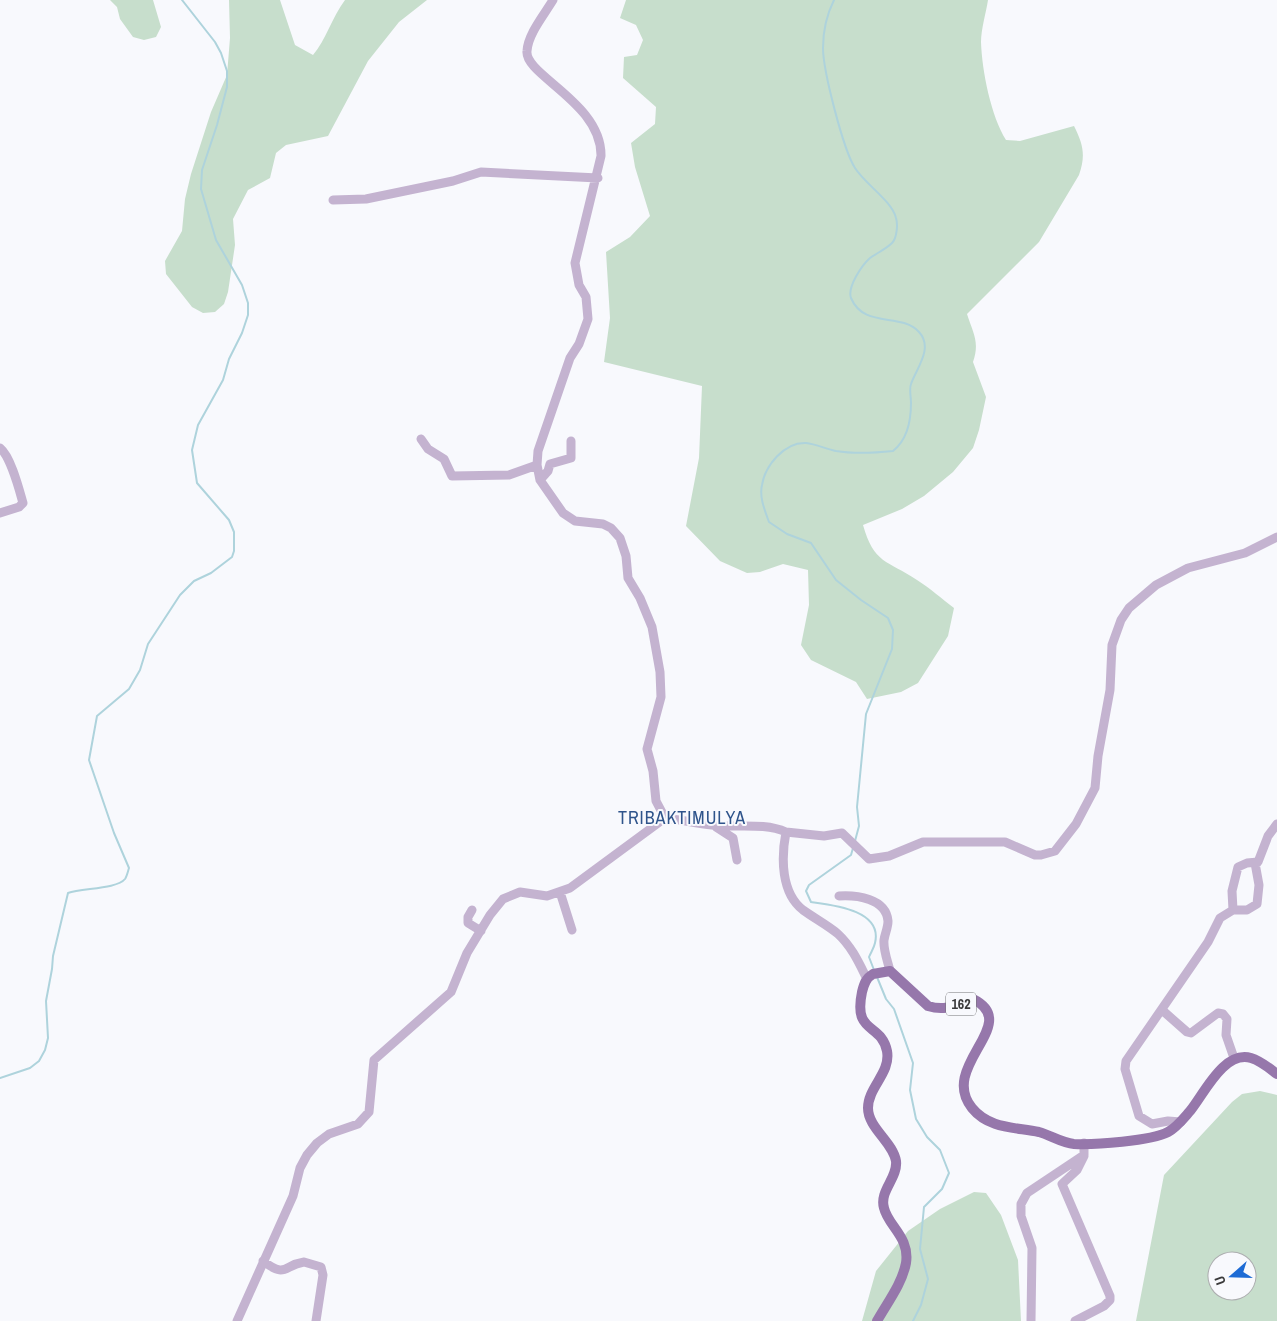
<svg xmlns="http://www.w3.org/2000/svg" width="1277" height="1321" viewBox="0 0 1277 1321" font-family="'Archivo Narrow',sans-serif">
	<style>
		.green { fill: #c7decc; fill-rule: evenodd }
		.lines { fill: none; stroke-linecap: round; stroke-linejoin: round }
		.stream { stroke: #aed3dc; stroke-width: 2 }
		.minor { stroke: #c4b3d0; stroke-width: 9 }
		.major { stroke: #9677ab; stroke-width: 10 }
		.labels { text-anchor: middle; stroke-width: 4; stroke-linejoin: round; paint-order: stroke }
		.shield { fill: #f8f9fd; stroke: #737375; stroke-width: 1 }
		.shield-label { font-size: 14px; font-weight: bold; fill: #3a3a3b }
		.quarter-label { font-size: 18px; letter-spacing: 1px; fill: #2f548b; stroke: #f8f9fd }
	</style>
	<rect width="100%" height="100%" fill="#f8f9fd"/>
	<!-- green -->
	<path class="green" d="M110 0H153L161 27 156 37 144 40 133 37 120 19 117 7Z
		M229 0H280L295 45 313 55C326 40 332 17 345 0H427L399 22 368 61 328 136 286 145 276 153 270 178 248 190 233 219 235 245 228 292 224 304 215 312 203 313 192 307 166 274 165 261 182 231 185 199 191 174 211 112 227 75 230 38Z
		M626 0H988C986 13 981 29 981 42 982 71 991 116 1006 140L1020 141 1074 126C1083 144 1086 155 1079 175L1039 242 967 314C973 333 980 342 973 362L986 397 979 430 973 448 953 472 924 496 902 509 863 525C874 564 887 560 917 580 930 588 942 599 954 608L948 636 918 683 901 692 867 699 856 682 811 660 801 645 809 605 808 570 783 564 760 572 747 573 720 561 686 526 699 458 702 386 604 362 610 318 606 252 630 237 650 216 635 167 631 143 655 124 656 107 623 78 624 57 637 55 643 40 636 25 620 18Z
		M1260 1091 1277 1095V1321H1136L1164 1175 1232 1102 1242 1094ZM1217 1261H1247V1291H1217Z
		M974 1192 986 1193 1001 1215 1018 1260 1021 1321H862L876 1271 908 1231 940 1209Z"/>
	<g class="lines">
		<!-- stream -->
		<path class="stream" d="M834 0C827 14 823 32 823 48 823 70 843 149 855 168 865 184 892 201 896 218 898 224 897 238 892 243 886 249 877 253 870 258 862 265 847 287 851 298 864 329 901 312 919 332 934 348 916 369 911 384 909 389 911 397 911 403 911 420 907 440 893 451 874 453 854 454 836 451 826 449 816 444 806 443 784 442 765 466 762 485 759 497 765 511 769 522L787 534 811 543 836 580 861 600 888 618 893 630 892 649 866 714 857 807 859 826 855 841
			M853 848 851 855 809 885 806 891 811 902C833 905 883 910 875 943 874 948 871 952 869 957L874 970
			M877 977 886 999 894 1009 913 1063 910 1090 916 1119 927 1137 940 1150 949 1173 942 1189 924 1207 920 1249 928 1279 921 1305 913 1321
			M0 1078 30 1068 39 1061 45 1050 48 1038 46 1001 52 969 53 956 68 893C82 888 117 889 125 879 127 876 128 871 129 868L114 833 89 760 97 716 129 689 140 670 148 644 180 595 194 581 211 573 232 557 234 551V532L229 520 197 483 192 450 198 425 223 380 229 359 242 333 248 315V303L242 285 216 240 201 189 202 170 217 125 227 87V71L221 53 215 42 182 0"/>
		<!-- minor -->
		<path class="minor" d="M553 0C544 15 528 34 527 51 524 75 602 103 601 156L575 263 579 285 586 297 588 319 579 344 570 358 538 451 537 465 540 480 563 513 575 521 603 524 611 528 620 538 626 556 628 578 640 598 652 627 660 672 661 697 647 749 653 771 656 801 665 818
			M333 200 366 199 453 181 481 172 598 178
			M421 439 428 449 444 459 452 476 509 475 537 465
			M0 448C11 457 19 489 23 503L19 507 0 513
			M540 480 548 471 550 464 571 458V441
			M716 827 733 838 737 860
			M786 832 824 836 842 833 869 859 889 856 923 842H1005L1035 855H1041L1055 851 1076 824 1095 788 1098 756 1110 690 1112 645 1121 620 1129 608 1156 585 1188 568 1245 553 1277 537
			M560 892 572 930
			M839 896C856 895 886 898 888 921 888 928 885 933 884 940 883 950 888 962 890 971
			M472 910 468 917V923L481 931
			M1233 910H1247L1257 904 1259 885 1255 863
			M1162 1010 1187 1032 1191 1033 1218 1013 1223 1014 1227 1019 1226 1035 1234 1058
			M1181 1122 1168 1121 1152 1124 1139 1116 1125 1069 1126 1061 1208 942 1220 918 1233 910 1232 891 1238 867 1247 863 1258 862 1268 836 1277 824
			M263 1261C287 1279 283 1265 304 1262L321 1267 323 1275 316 1321
			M237 1321 293 1196 300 1168 307 1155 317 1143 329 1134 358 1124 369 1112 374 1060 451 992 467 953 490 915 503 899 520 892 547 896 570 888 665 818C681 820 696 823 712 825 735 828 764 822 786 832 781 858 781 893 803 910 814 918 829 926 838 934 852 947 859 963 867 979
			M1031 1321 1032 1248 1021 1216V1204L1027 1193 1084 1155V1143
			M1075 1321 1104 1306 1110 1300V1296L1062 1184 1077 1170 1084 1156"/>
		<!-- major -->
		<path class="major" d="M877 1321C887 1303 902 1284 906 1263 910 1237 888 1226 884 1208 879 1191 898 1178 896 1161 893 1142 868 1128 868 1108 868 1087 891 1073 887 1051 881 1022 853 1035 862 992 864 984 866 978 873 974L890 971 928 1006C947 1012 956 1004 973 999 1023 1024 938 1066 972 1108 989 1129 1015 1127 1039 1132 1050 1135 1062 1143 1074 1144 1094 1145 1151 1141 1168 1132 1177 1127 1183 1119 1190 1111 1204 1094 1224 1050 1251 1058 1261 1061 1269 1068 1277 1074"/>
	</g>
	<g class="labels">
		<!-- shield labels -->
		<rect class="shield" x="946" y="992.5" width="30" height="23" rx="4"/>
		<g class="shield-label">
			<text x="961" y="1009">162</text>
		</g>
		<!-- quarter labels -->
		<g class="quarter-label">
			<text x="682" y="824">TRIBAKTIMULYA</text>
		</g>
	</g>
	<!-- north arrow -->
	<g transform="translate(1232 1276) rotate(250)"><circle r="24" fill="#f8f9fd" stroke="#acadaf"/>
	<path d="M0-4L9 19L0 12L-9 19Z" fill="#1d6bd5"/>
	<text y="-8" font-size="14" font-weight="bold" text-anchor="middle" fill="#3a3a3b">U</text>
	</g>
</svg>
